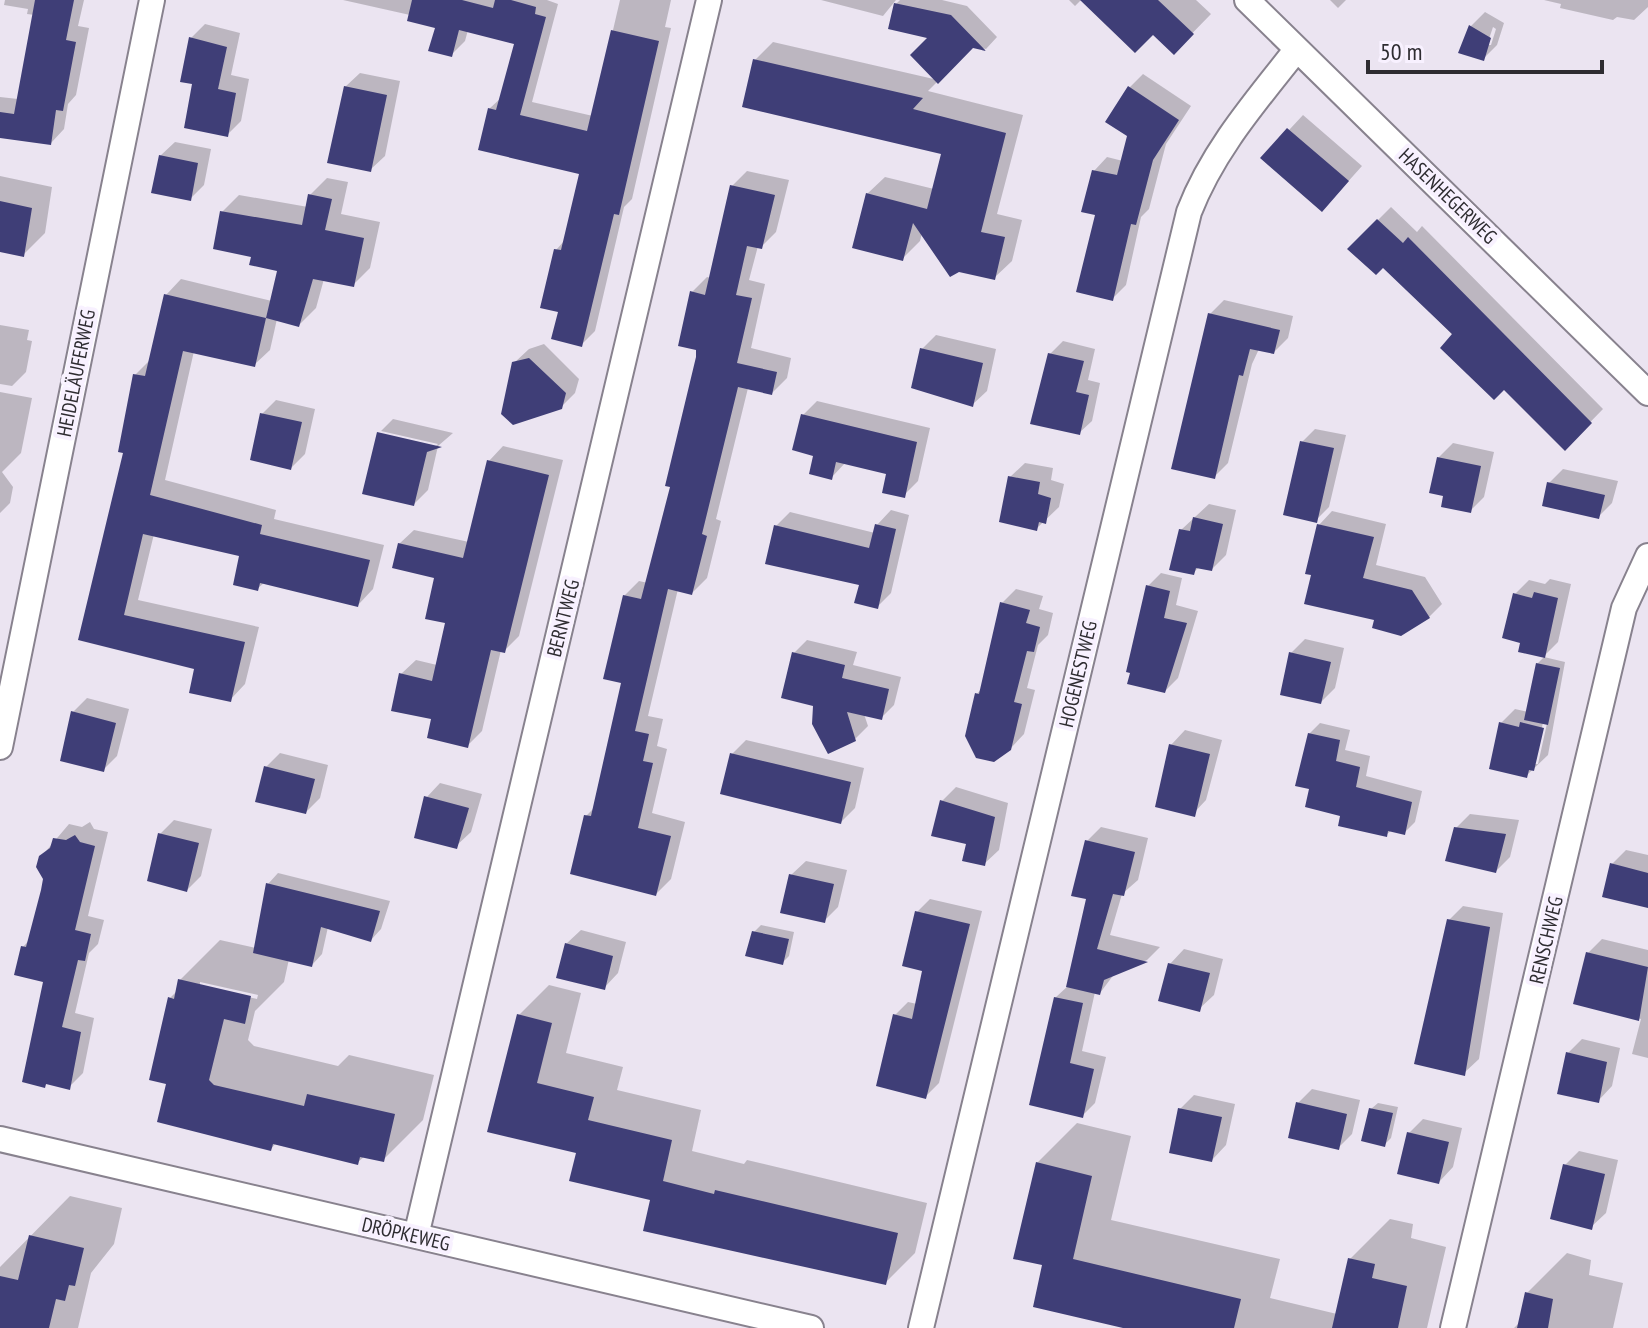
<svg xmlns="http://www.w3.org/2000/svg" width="1648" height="1328" viewBox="0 0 1648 1328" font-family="'PT Sans Narrow',sans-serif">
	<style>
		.shadow { fill: #0003; fill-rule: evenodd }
		.building { fill: #3f3e77 }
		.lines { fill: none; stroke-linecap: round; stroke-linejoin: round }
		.street-casing { stroke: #88828e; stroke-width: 28 }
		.street { stroke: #fff; stroke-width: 24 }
		.labels { text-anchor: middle; stroke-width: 8; stroke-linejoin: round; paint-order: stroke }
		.street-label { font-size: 20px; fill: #2e2c31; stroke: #f8f1ff }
	</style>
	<rect width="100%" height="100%" fill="#ebe4f1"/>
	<!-- shadow -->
	<path class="shadow" d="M5 0H84L78 26 89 28 76 95 68 104 64 129 51 143 0 136V97L18 99 35 15 27 14 28 9 4 5Z
		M343 0H547L558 4 532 102 593 116 620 0H671L665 27 671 28 632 199 624 207 595 331 582 344 560 311 556 250 565 240 582 173 489 109 502 97 516 43 468 30 465 41 451 55 437 27 410 15Z
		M821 0H896L883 16Z
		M900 0H942L967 6 997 37 986 49 973 46 928 91 1023 115 997 214 1022 220 1012 261 994 278 922 233 920 241 903 258 867 194 885 177 934 189 944 152 755 60 773 42 938 80 931 36 896 4Z
		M1069 0H1081L1075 6Z
		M1083 0H1196L1211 14 1174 52 1153 32Z
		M1330 0H1346L1338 8Z
		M1544 0H1648V7L1634 20 1617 17 1613 20 1560 8 1561 4Z
		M1485 12 1504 23 1497 45 1483 59 1461 52 1471 26ZM1493 27 1496 29 1491 45H1487Z
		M205 24 240 33 231 75 249 79 241 121 227 135 195 83 191 38Z
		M360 73 400 81 385 156 370 170 345 87Z
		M1143 74 1191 106 1166 144 1149 209 1141 217 1126 285 1112 299 1094 171 1107 157 1123 161 1129 135V88Z
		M1303 115 1362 166 1336 195 1263 158Z
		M175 142 211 149 204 185 190 199 160 156Z
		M747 171 789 180 776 232 761 247 758 246 749 280 765 284 751 348 791 358 787 378 772 393 748 388 716 519 721 521 707 578 692 593 678 589 648 716 663 719 657 746 667 749 652 813 685 822 671 879 656 894 586 816 595 807 624 682V596L639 581 648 583 673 486 698 358 692 292 707 277 711 278 732 186Z
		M0 176 52 187 45 233 23 255 0 251Z
		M327 178 348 182 341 214 380 222 370 268 353 285 324 279 316 308 299 325 277 319 270 350 254 365 194 351 165 480 276 510 274 519 384 545 373 589 358 605 265 582 257 589 242 555 154 534 138 600 259 627 245 684 230 700 197 667 80 639 126 451 135 375 151 359 166 295 181 279 272 301 279 270 253 256 222 212 239 195 308 207 310 195Z
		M1391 207 1417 232 1422 226 1603 409 1565 448 1383 265 1350 248Z
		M1224 300 1293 316 1288 338 1274 352 1259 349 1252 364 1228 463 1214 477 1210 314Z
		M0 325 29 330 27 340 32 341 26 372 12 386 0 384Z
		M936 335 996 349 987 391 972 405 922 349Z
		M1063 341 1095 349 1088 380 1100 383 1092 421 1079 433 1050 354Z
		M544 344 579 379 575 393 561 407 514 363 529 349Z
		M0 392 32 398 21 453 2 472 13 487 10 503 0 513Z
		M276 400 315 409 305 454 291 468 262 414Z
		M817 401 930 428 918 481 904 495 888 472 846 462 831 478 803 415Z
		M393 419 453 433 438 446 428 490 414 504 378 434 434 448 438 444 381 431Z
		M1315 429 1346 435 1329 507 1316 520 1302 442Z
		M1453 443 1494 452 1484 497 1470 511 1445 495 1438 458Z
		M503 446 563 460 519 636 504 651 501 650 482 731 467 746 433 718 401 674 416 660 437 665 447 621 437 576 399 544 414 530 469 542 489 461Z
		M1025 463 1053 468 1051 480 1064 484 1059 507 1036 529 1010 477Z
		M1563 469 1618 481 1612 503 1598 517 1549 483Z
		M1209 504 1236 510 1226 555 1212 569 1200 566 1193 573 1181 530Z
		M891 510 909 515 891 593 877 607 861 584 776 526 790 512 875 533 877 525Z
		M1332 511 1386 524 1376 565 1425 577 1442 604 1429 617 1376 619 1319 525Z
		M1161 573 1182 578 1176 605 1198 611 1178 678 1165 691 1148 586Z
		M1550 579 1571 584 1558 642 1544 656 1523 641 1515 594 1529 580 1545 584Z
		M1016 589 1043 596 1039 609 1053 613 1048 635 1038 645 1027 688 1035 690 1024 734 1010 749 977 694 982 688 1002 603Z
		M1305 639 1344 648 1335 688 1321 702 1291 653Z
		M807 640 857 652 853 665 901 677 894 705 881 718 864 714 868 726 855 739 815 704 794 653Z
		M1544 657 1565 662 1548 755 1526 776 1501 723 1515 709 1528 712 1537 664ZM1544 718 1548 719 1538 764H1534Z
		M87 698 129 709 117 756 103 770 73 712Z
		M1320 723 1350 730 1345 750 1370 756 1366 776 1422 791 1415 822 1404 833 1392 830 1386 835 1342 815 1312 788 1309 734Z
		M1185 730 1222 740 1206 800 1192 815 1171 745Z
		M746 740 864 768 855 808 841 822 732 754Z
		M280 753 328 765 320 798 306 812 266 767Z
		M440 783 482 794 471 832 456 846 426 798Z
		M956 787 1008 803 999 850 984 864 942 801Z
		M1470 814 1519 820 1510 857 1496 871 1456 828Z
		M174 820 212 829 201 876 187 890 160 834Z
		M90 822 94 829 108 832 88 916 104 920 98 944 89 953 75 1013 94 1018 83 1073 69 1087 48 1082 44 1086 46 980 23 947 30 939 45 878 41 857 69 824 82 827Z
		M1101 827 1148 838 1138 880 1122 894 1110 935 1160 947 1147 960 1115 973 1100 993 1095 992 1082 1051 1106 1057 1095 1103 1082 1116 1031 1104 1055 998 1069 985 1089 898 1087 841Z
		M1626 850 1648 855V906L1612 864Z
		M806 861 847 870 838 907 824 921 791 875Z
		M278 873 390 901 381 929 371 940 328 927 322 954 312 965 289 959 284 982 255 1011 248 1040 254 1046 338 1066 349 1055 434 1075 423 1120 383 1160 365 1156 358 1162 276 1143 271 1149 168 1082 170 998 178 990 180 980 220 940 256 948 268 884ZM200 982 258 995 257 999 200 986Z
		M930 899 982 911 939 1083 926 1096 895 1015 908 1002 917 1004 925 969 917 912Z
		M1463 906 1503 913 1479 1059 1464 1073 1449 920Z
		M761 925 794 932 789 956 782 963 754 932Z
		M581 930 626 942 618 973 604 988 566 944Z
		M1602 939 1648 950V1058L1632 1054 1641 1019 1576 1002 1588 953Z
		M1184 949 1223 959 1214 995 1199 1009 1170 964Z
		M549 985 581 993 566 1053 623 1067 617 1090 701 1110 692 1151 744 1164 747 1160 927 1203 915 1253 885 1283 652 1198 578 1151 489 1130 519 1015Z
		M1582 1039 1620 1048 1612 1086 1598 1101 1568 1053Z
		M1312 1089 1360 1100 1352 1134 1338 1148 1298 1103Z
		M1194 1095 1235 1104 1226 1145 1212 1160 1180 1109Z
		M1378 1103 1398 1107 1391 1138 1385 1144 1371 1109Z
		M1423 1119 1462 1128 1453 1167 1439 1182 1409 1133Z
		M1077 1123 1131 1136 1111 1220 1280 1259 1270 1298 1337 1314 1350 1259 1390 1219 1413 1224 1411 1238 1446 1247 1427 1328H1124L1045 1264 1037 1163Z
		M1579 1151 1618 1160 1606 1213 1591 1227 1565 1165Z
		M70 1196 122 1208 114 1244 91 1273 78 1328H0V1267Z
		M1567 1253 1591 1260 1589 1275 1623 1283 1613 1328H1514L1520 1322 1527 1293Z"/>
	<!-- building -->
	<path class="building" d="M35 0H74L66 40 76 42 63 111 56 110 51 145 0 138V112L14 114Z
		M412 0H462L493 8 495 0H511L536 7 535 14 546 17 520 115 587 131 611 30 659 41 619 215 614 214 582 347 551 339 558 312 540 308 554 249 561 250 579 174 478 150 488 108 496 110 514 44 459 30 452 57 428 51 435 28 407 21Z
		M1080 0H1158L1194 34 1174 55 1153 35 1135 53Z
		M894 3 951 15 986 51 973 48 938 84 910 55 927 38 888 29Z
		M1469 25 1491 38 1484 61 1458 53Z
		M189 37 227 47 218 89 236 93 228 137 184 128 192 84 180 82Z
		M753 59 923 98 913 109 1006 133 981 232 1005 237 995 280 959 272 950 277 913 223 903 261 852 248 866 193 927 209 941 154 742 107Z
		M344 86 387 95 371 172 327 163Z
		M1128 86 1179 120 1153 160 1136 225 1131 224 1113 301 1076 292 1095 215 1081 212 1092 170 1117 175 1127 136 1105 122Z
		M1287 128 1349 181 1322 212 1260 158Z
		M159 155 198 163 191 201 151 193Z
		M730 185 775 195 762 249 747 246 736 295 752 298 737 363 777 372 772 395 738 387 702 534 707 536 692 595 668 589 635 731 649 734 643 761 653 763 638 828 671 836 656 896 570 874 584 815 591 816 621 683 603 679 623 595 641 599 670 487 665 486 696 357V350L678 346 690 291 705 295Z
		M308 194 332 199 325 230 364 238 354 287 313 279 299 327 266 318 277 271 249 265 251 257 213 249 220 211 302 225Z
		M0 201 32 208 24 257 0 252Z
		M1377 219 1403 243 1408 237 1592 423 1565 451 1504 390 1494 400 1440 348 1452 334 1383 268 1376 275 1347 249Z
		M164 294 266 318 255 367 183 351 150 495 262 525 260 534 370 560 358 607 260 583 258 591 233 585 239 556 143 534 124 615 245 642 231 702 189 693 194 669 78 640 123 453 118 452 133 374 145 376Z
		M1208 313 1280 330 1274 354 1250 349 1243 376 1239 375 1215 479 1171 469Z
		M920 348 983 363 973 407 911 388Z
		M1048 353 1084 361 1076 392 1089 395 1080 435 1030 424Z
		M529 358 566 393 562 409 513 425 501 414 512 362Z
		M260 413 302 422 291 470 250 460Z
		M801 414 917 442 905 498 882 493 886 474 836 462 832 480 809 474 813 456 792 450Z
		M377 432 442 447 427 452 414 506 362 494Z
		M1300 441 1334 448 1317 523 1283 515Z
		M1437 457 1481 466 1471 513 1441 507 1443 496 1429 493Z
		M487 460 549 475 505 653 491 650 468 748 427 738 431 719 391 711 399 673 432 681 445 623 425 619 434 578 392 568 398 543 463 558Z
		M1008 476 1040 482 1038 494 1051 498 1046 524 1039 522 1037 531 999 522Z
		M1547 482 1605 495 1599 519 1542 506Z
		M1193 517 1223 524 1212 571 1196 568 1194 575 1169 570 1179 529 1190 531Z
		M875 524 896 529 878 609 854 603 859 585 765 564 774 525 869 548Z
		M1317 524 1374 537 1363 578 1412 590 1430 618 1401 636 1372 628 1374 620 1304 604 1311 575 1305 574Z
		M1146 585 1170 591 1164 618 1187 623 1165 693 1127 684 1130 673 1126 672Z
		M1534 592 1558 598 1545 658 1518 652 1520 643 1502 638 1513 593 1532 598Z
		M1000 602 1030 610 1026 623 1040 627 1034 652 1027 651 1014 702 1022 704 1011 750 994 762 976 758 965 736 975 693 979 694Z
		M792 652 845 665 842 678 889 689 882 720 847 712 856 741 828 754 812 724 813 706 781 698Z
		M1289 652 1331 662 1321 704 1280 695Z
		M1536 663 1560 668 1548 725 1524 720Z
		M71 711 116 723 104 772 60 761Z
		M1499 722 1519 727 1520 722 1544 728 1534 771 1529 770 1527 778 1489 769Z
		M1308 733 1340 740 1336 761 1360 767 1356 787 1412 802 1405 835 1388 831 1387 837 1338 826 1340 816 1305 807 1309 789 1295 786Z
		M1169 744 1210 754 1195 817 1155 807Z
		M730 753 851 782 841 824 720 794Z
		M264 766 315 779 306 814 255 802Z
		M424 796 469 808 457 849 414 838Z
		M940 800 995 817 985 866 962 861 966 844 931 836Z
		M1454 827 1506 834 1496 873 1445 861Z
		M158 833 199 843 187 892 147 881Z
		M75 835 80 842 95 846 75 930 91 934 85 961 78 960 62 1027 81 1032 70 1090 46 1084 45 1088 22 1082 43 982 14 975 21 946 26 947 41 890 43 879 36 867 39 856 50 848 53 838 66 840Z
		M1085 840 1135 852 1124 896 1113 894 1097 949 1148 962 1104 980 1100 995 1066 987 1086 899 1071 896Z
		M1610 863 1648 873V908L1602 897Z
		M789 874 834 884 825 923 780 913Z
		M266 883 380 911 371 942 321 927 312 967 253 953Z
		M915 911 970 924 926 1099 876 1086 893 1014 912 1019 922 971 902 966Z
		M1447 919 1490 927 1465 1076 1414 1064Z
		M752 931 789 939 783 965 745 956Z
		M565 943 613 956 605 990 556 978Z
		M1586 952 1648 967 1639 1021 1573 1004Z
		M1168 963 1210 973 1200 1012 1158 1001Z
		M178 979 251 996 245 1024 224 1019 209 1080 214 1085 304 1106 307 1094 395 1114 384 1162 360 1157 358 1165 273 1144 271 1151 157 1122 166 1084 149 1080 168 997 174 999Z
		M1054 997 1083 1003 1070 1063 1094 1069 1083 1118 1029 1105Z
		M517 1014 552 1023 537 1083 594 1097 588 1120 672 1140 663 1181 714 1194 715 1190 898 1233 886 1285 643 1231 650 1200 569 1181 576 1153 487 1132Z
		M1566 1052 1607 1062 1599 1103 1557 1094Z
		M1296 1102 1347 1114 1339 1150 1288 1138Z
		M1178 1108 1222 1117 1212 1162 1169 1153Z
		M1369 1108 1393 1113 1385 1147 1361 1141Z
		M1407 1132 1449 1142 1439 1184 1397 1174Z
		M1036 1162 1092 1176 1073 1259 1241 1299 1234 1328H1123L1033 1307 1042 1265 1013 1259Z
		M1563 1164 1605 1174 1592 1230 1550 1219Z
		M29 1235 84 1248 75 1286 69 1285 65 1301 56 1299 49 1328H0V1276L18 1280Z
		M1348 1258 1375 1264 1372 1278 1407 1286 1398 1328H1332Z
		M1525 1292 1553 1299 1548 1328H1517Z"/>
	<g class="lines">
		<!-- street casing -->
		<g class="street-casing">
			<path id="street" d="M1247 0 1648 393
				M0 747 152 0
				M0 1139 811 1328
				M416 1236 709 0
				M921 1328 1189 212C1213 150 1256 101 1297 49
				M1453 1328 1624 608 1648 556"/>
		</g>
		<!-- street -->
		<use href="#street" class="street"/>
	</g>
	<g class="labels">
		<!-- street labels -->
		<g class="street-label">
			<text transform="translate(1448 196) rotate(44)" y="7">HASENHEGERWEG</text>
			<text transform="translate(76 373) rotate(-79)" y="7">HEIDELÄUFERWEG</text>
			<text transform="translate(563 618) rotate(-76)" y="7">BERNTWEG</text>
			<text transform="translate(1078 674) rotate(-77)" y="7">HOGENESTWEG</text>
			<text transform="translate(1546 940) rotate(-77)" y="7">RENSCHWEG</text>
			<text transform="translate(406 1234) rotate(13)" y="7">DRÖPKEWEG</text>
		</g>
	</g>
	<!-- scale -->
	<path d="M1368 60v12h234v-12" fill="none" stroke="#2e2c31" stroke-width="4"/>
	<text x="1380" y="60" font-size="24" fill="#2e2c31" stroke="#f8f1ff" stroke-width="6" paint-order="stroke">50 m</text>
</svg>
